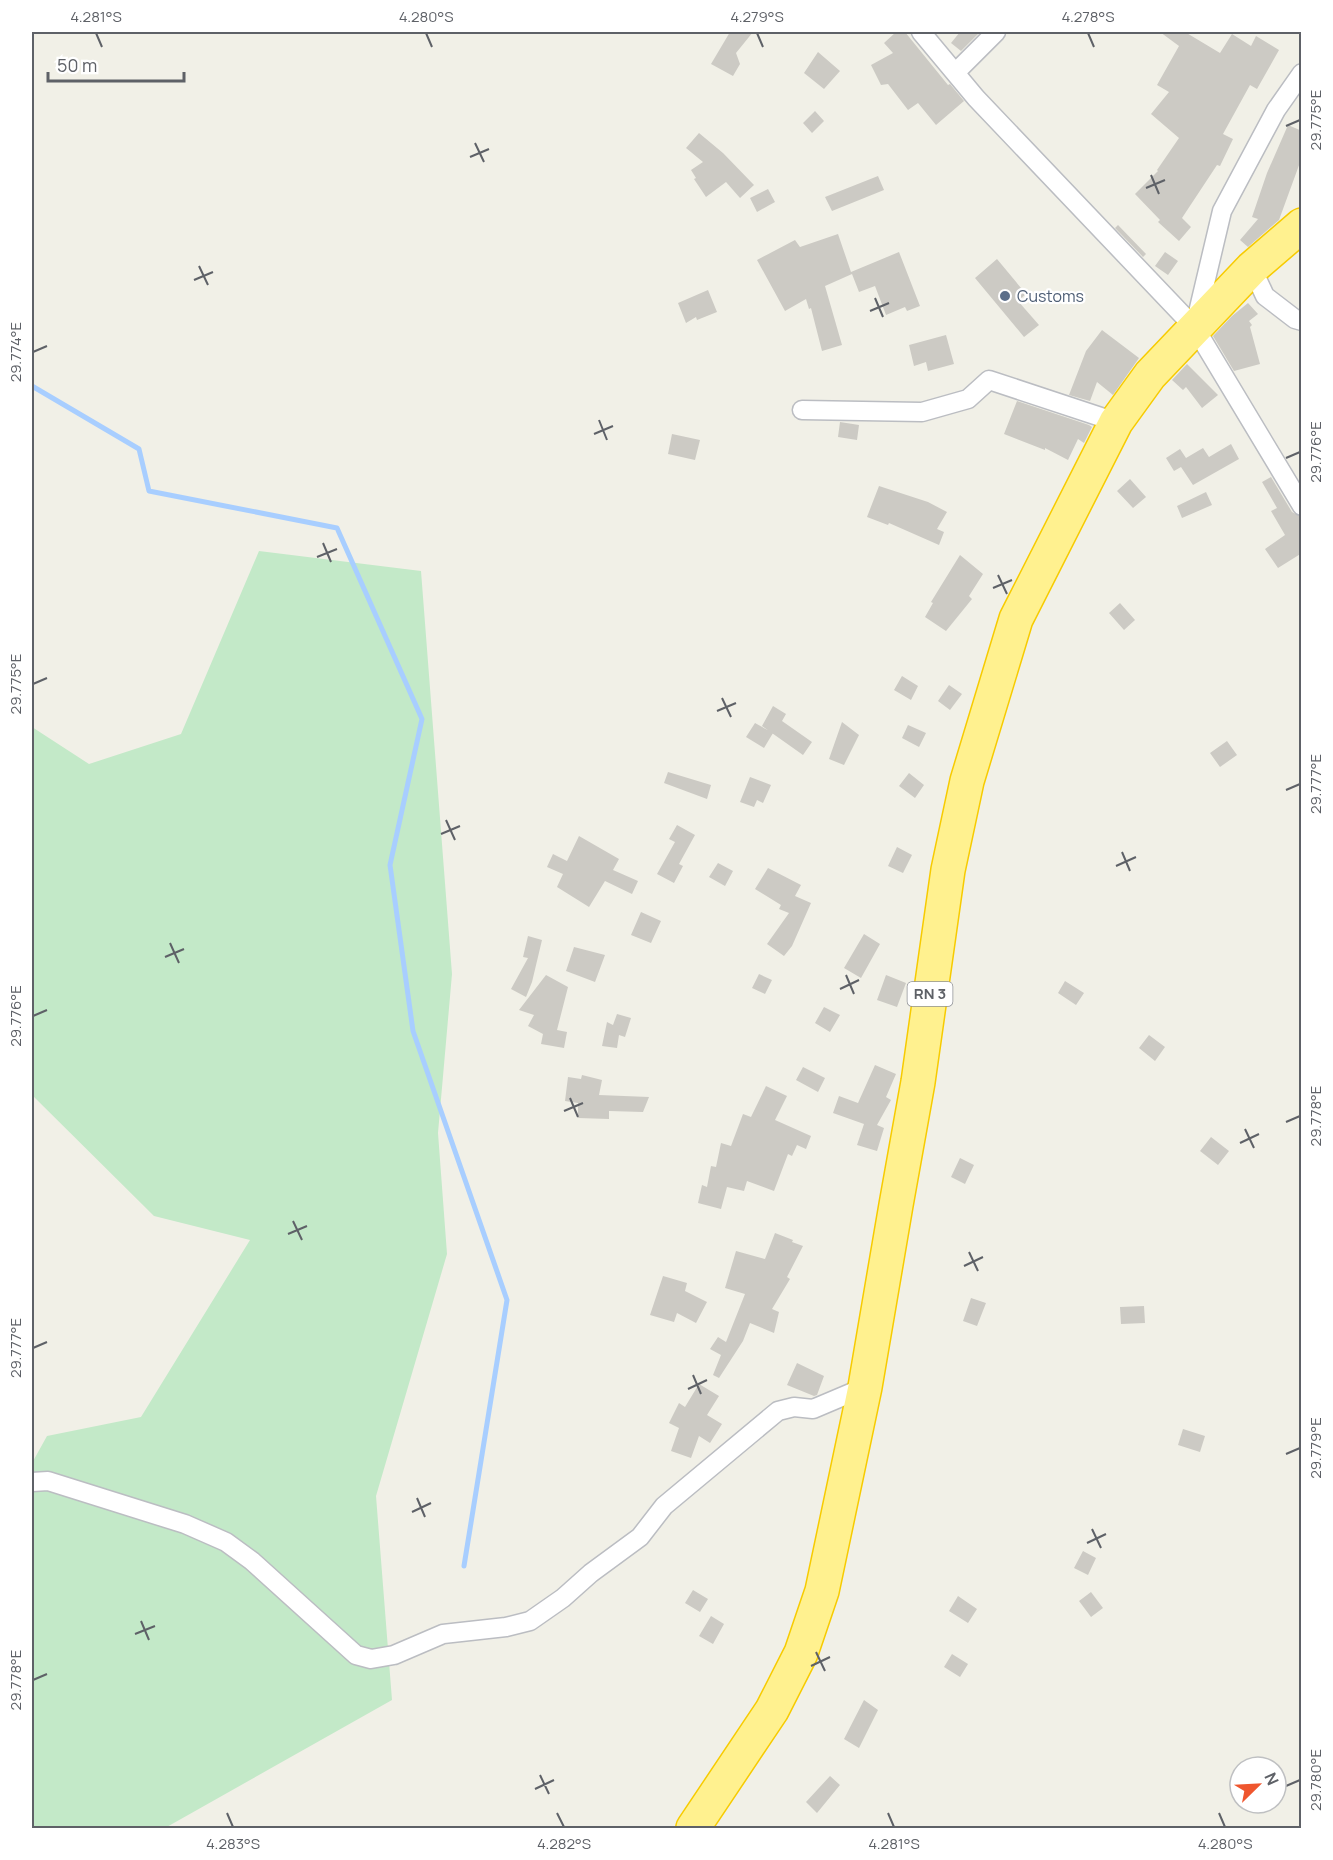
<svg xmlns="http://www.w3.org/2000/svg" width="1333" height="1860" viewBox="0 0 1333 1860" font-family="Manrope,sans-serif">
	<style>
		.green { fill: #c3e9c8 }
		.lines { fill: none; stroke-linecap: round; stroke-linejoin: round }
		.stream { stroke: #a8ceff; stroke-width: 5 }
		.building { fill: #cccac4 }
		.street-casing { stroke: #bbbdc2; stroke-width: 21 }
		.highway-casing { stroke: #f7cb00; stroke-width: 36 }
		.street { stroke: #fff; stroke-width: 18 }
		.highway { stroke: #fff18f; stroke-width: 33 }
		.ticks { fill: none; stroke: #5e6167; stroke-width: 2 }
		.service-dot { fill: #5c6f8a; stroke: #fff; stroke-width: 2 }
		.labels { text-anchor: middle; stroke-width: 4.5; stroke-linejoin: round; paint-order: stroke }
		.shield { fill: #fff; stroke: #8e9095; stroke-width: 1.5 }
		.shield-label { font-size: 15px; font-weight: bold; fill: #5e6167 }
		.service-label { font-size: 16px; fill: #4e5e75; stroke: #fff; text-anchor: start }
		.neatline { fill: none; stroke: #5e6167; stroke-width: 2 }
		.ticks-label { font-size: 15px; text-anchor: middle; fill: #5e6167 }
	</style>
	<rect width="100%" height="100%" fill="#f1f0e7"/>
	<!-- green -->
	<path class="green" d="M259 551 421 571 452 974 438 1133 447 1254 376 1496 392 1700 165 1828H32V1463L47 1436 141 1417 250 1240 154 1216 32 1095V727L89 764 181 734Z"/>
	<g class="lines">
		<!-- stream -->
		<path class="stream" d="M32 386 139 449 149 491 337 528 422 719 390 865 413 1031 507 1300 464 1566"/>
	</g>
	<!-- building -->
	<path class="building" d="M730 32H753L736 53 740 64 733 76 711 64Z
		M896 32H905L948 85 950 84 964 101 936 125 918 103 908 110 888 84 881 85 871 65 893 53 884 43Z
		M960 32H980L961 51 951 43Z
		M1160 32H1185L1220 53 1232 34 1251 46 1256 36 1279 50 1257 89 1250 85 1223 134 1233 139 1220 166 1217 165 1182 218 1191 227 1179 241 1158 222 1160 220 1135 194 1158 171 1157 170 1179 138 1151 114 1169 92 1157 85 1179 46Z
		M818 52 840 71 824 89 804 73Z
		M815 111 824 121 812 133 803 123Z
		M1288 125 1302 131V157L1279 220 1248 247 1240 240 1258 219 1252 217 1267 173Z
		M699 133 723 153 754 185 740 198 726 182 706 197 694 179 696 178 691 170 703 162 686 148Z
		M878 176 884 190 832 211 825 197Z
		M768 189 775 202 757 212 750 198Z
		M1118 225 1146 254 1143 257 1115 228Z
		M838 234 851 272 899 252 920 306 907 311 905 307 886 315 875 286 859 292 852 274 825 286 842 345 822 351 811 308 809 309 806 299 785 311 757 260 795 240 800 247Z
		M1165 252 1178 261 1168 275 1155 266Z
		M997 259 1026 294 1018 301 1039 325 1024 337 975 278Z
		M708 290 717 312 697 320 696 317 686 323 678 303Z
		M1248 303 1258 314 1249 321 1252 325 1250 327 1260 364 1234 371 1213 336 1232 316Z
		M1102 330 1139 358 1113 395 1097 382 1090 401 1069 395 1086 351Z
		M946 335 954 364 928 371 926 362 914 366 909 345Z
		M1187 364 1218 395 1202 408 1186 387 1183 390 1172 380Z
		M1017 401 1089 425 1092 427 1084 443 1078 439 1068 460 1045 448V450L1004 434Z
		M840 422 859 425 857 440 838 437Z
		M672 434 700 440 695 460 668 454Z
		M1231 444 1239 459 1193 485 1181 467 1174 471 1166 458 1180 449 1186 458 1203 448 1209 457Z
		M1271 477 1292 512 1302 517V553L1278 568 1265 549 1285 535 1271 511 1277 508 1262 482Z
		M1130 479 1146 497 1133 508 1117 491Z
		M879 486 928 502 947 512 937 529 944 532 939 545 889 523 888 525 867 517Z
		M1206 492 1212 505 1182 518 1177 506Z
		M960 555 983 574 969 596 972 599 946 631 925 617 933 603 931 602Z
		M1120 603 1135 620 1124 630 1109 613Z
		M902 676 918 686 911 700 894 690Z
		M949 685 962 694 950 710 938 701Z
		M773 706 786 714 782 721 812 742 803 755 762 726Z
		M842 722 859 735 844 765 829 759Z
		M755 723 773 733 764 748 746 737Z
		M908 725 926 733 919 747 902 738Z
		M1227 741 1237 755 1220 767 1210 753Z
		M668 772 711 785 707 799 664 783Z
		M909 773 924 785 915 798 899 786Z
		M750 777 771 785 763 803 757 800 754 807 740 802Z
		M677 825 695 835 679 864 683 866 674 883 657 874 675 842 669 839Z
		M579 836 619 859 613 870 638 881 632 894 605 881 589 907 557 887 563 874 547 867 553 854 567 861Z
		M897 847 912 855 903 873 888 866Z
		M718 863 733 871 725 886 709 877Z
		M768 868 801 885 795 896 811 903 792 946 784 956 767 944 789 913 779 909 781 905 755 889Z
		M641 912 661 921 651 943 631 935Z
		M864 934 880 944 861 978 844 968Z
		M528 936 542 940 532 982 526 997 511 989 528 958 523 957Z
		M574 947 605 955 595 982 566 971Z
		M759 974 772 980 765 994 752 988Z
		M546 975 568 987 557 1030 567 1032 564 1048 541 1044 543 1034 528 1026 534 1015 519 1010Z
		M886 975 906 983 897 1007 877 1000Z
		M1065 981 1084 993 1076 1005 1058 993Z
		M824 1007 840 1015 830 1032 815 1023Z
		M617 1014 631 1018 625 1037 619 1035 617 1048 602 1046 607 1022 613 1025Z
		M1149 1035 1165 1047 1155 1061 1139 1048Z
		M875 1065 896 1074 886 1097 891 1100 877 1125 884 1128 877 1151 857 1145 864 1124 833 1113 839 1096 858 1103Z
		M803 1067 825 1078 818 1092 796 1080Z
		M582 1075 602 1080 599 1095 649 1097 643 1112 609 1111V1119L578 1118V1103L565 1101 568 1077 581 1079Z
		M766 1086 787 1096 775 1120 811 1136 806 1149 797 1145 792 1156 788 1154 774 1191 747 1181 744 1191 727 1187 721 1209 698 1203 702 1185 707 1187 711 1166 716 1167 721 1143 731 1146 743 1114 751 1117Z
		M1211 1137 1229 1151 1218 1165 1200 1151Z
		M960 1158 974 1165 965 1184 951 1177Z
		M775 1233 793 1240 792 1242 803 1246 787 1277 790 1279 772 1309 779 1312 774 1333 750 1323 743 1341 719 1378 713 1375 721 1355 710 1349 718 1337 726 1342 745 1294 725 1288 736 1251 765 1259Z
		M663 1276 687 1283 685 1291 707 1302 696 1323 677 1313 674 1322 650 1315Z
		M971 1298 986 1303 977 1326 963 1321Z
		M1144 1306 1145 1323 1121 1324 1120 1307Z
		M797 1363 824 1376 817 1395 814 1396 787 1385Z
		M699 1384 719 1396 707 1415 722 1424 710 1443 699 1436 691 1458 671 1451 679 1428 669 1423 679 1403 685 1407Z
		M1183 1429 1205 1436 1200 1452 1178 1445Z
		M1083 1551 1096 1558 1088 1575 1074 1568Z
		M693 1590 708 1599 700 1612 685 1603Z
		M1091 1592 1103 1608 1091 1617 1079 1601Z
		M958 1596 977 1609 968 1623 949 1611Z
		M711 1616 724 1624 713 1644 699 1636Z
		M952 1654 968 1664 960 1677 944 1667Z
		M864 1700 878 1710 859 1748 844 1739Z
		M830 1776 840 1785 817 1813 806 1802Z"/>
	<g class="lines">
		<!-- street casing -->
		<g class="street-casing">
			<path id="street" d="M921 32 976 98 1195 328 1302 506
				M956 72 996 32
				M1252 268 1265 296 1295 319 1302 321
				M1196 321 1222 211 1276 110 1302 73
				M802 410 922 412 968 399 989 380 1116 422
				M32 1482 48 1481 185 1524 226 1542 252 1561 356 1655 371 1659 394 1655 443 1634 506 1627 530 1621 563 1598 591 1573 640 1537 664 1506 778 1411 794 1407 813 1409 865 1387"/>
		</g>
		<!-- highway casing -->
		<g class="highway-casing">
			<path id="highway" d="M693 1828 772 1710 801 1653 822 1591 865 1387 896 1205 918 1082 948 870 967 781 1016 619 1116 422 1150 375 1252 268 1302 225"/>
		</g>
		<!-- street -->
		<use href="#street" class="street"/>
		<!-- highway -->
		<use href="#highway" class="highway"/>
	</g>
	<!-- ticks -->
	<path class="ticks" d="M96 33 102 47M426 33 432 47M757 33 763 47M1088 33 1094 47M1286 126 1300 120M475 143 484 162M470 157 489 149M1151 175 1159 194M1146 188 1165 180M199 266 208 285M194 280 213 272M875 298 883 317M870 311 889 303M33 352 47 346M599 420 607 440M594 434 613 426M1286 458 1300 452M323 543 331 562M317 557 337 549M998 575 1007 594M993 588 1012 580M33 684 47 678M722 698 731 717M717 711 736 703M1286 790 1300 784M446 820 455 840M441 834 460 826M1122 852 1130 871M1116 866 1136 857M170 943 179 963M165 957 184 949M846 975 854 994M840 989 859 980M33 1016 47 1010M570 1098 578 1117M564 1111 583 1103M1286 1122 1300 1116M1245 1129 1254 1148M1240 1143 1259 1134M293 1221 302 1240M288 1234 307 1226M969 1252 978 1271M964 1266 983 1257M33 1348 47 1342M693 1375 701 1394M688 1389 707 1380M1286 1454 1300 1448M417 1498 425 1517M412 1512 431 1503M1092 1529 1101 1548M1087 1543 1106 1534M141 1621 149 1640M135 1634 155 1626M816 1652 825 1671M811 1666 830 1657M33 1680 47 1674M540 1775 549 1794M1286 1786 1300 1780M535 1789 554 1780M227 1813 233 1827M557 1813 564 1827M888 1813 894 1827M1219 1813 1225 1827"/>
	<!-- markers -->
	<circle class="service-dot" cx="1005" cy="296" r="6"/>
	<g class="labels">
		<!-- shield labels -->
		<rect class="shield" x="907.5" y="982" width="45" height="24" rx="4.5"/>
		<g class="shield-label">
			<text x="930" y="999">RN 3</text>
		</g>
		<!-- service labels -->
		<g class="service-label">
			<text x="1017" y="302">Customs</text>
		</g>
	</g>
	<!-- border -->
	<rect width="1333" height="1860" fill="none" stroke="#ffffff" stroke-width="66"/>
	<!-- north arrow -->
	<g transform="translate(1258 1785) rotate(66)"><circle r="28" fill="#ffffff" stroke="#bfc0c2" stroke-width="1.5"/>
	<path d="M0-4.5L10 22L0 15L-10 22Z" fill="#ef562e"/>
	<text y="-9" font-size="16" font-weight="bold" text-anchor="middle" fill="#5e6167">N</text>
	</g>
	<!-- scale -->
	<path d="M48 72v9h136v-9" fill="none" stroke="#5e6167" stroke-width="3"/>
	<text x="57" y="72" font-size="18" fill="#5e6167" stroke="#ffffff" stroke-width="4.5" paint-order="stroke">50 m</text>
	<rect x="33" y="33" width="1267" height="1794" class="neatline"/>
	<g class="ticks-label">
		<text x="96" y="22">4.281°S</text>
		<text x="426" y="22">4.280°S</text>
		<text x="757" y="22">4.279°S</text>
		<text x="1088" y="22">4.278°S</text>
		<text transform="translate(1316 120) rotate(-90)" y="5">29.775°E</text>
		<text transform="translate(16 352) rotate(-90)" y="5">29.774°E</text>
		<text transform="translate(1316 452) rotate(-90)" y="5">29.776°E</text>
		<text transform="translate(16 684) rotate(-90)" y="5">29.775°E</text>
		<text transform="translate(1316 784) rotate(-90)" y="5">29.777°E</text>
		<text transform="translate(16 1016) rotate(-90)" y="5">29.776°E</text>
		<text transform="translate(1316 1116) rotate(-90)" y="5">29.778°E</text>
		<text transform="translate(16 1348) rotate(-90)" y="5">29.777°E</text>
		<text transform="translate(1316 1448) rotate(-90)" y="5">29.779°E</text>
		<text transform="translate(16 1680) rotate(-90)" y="5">29.778°E</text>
		<text transform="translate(1316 1780) rotate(-90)" y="5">29.780°E</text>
		<text x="233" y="1849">4.283°S</text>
		<text x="564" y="1849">4.282°S</text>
		<text x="894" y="1849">4.281°S</text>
		<text x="1225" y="1849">4.280°S</text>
	</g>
</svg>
